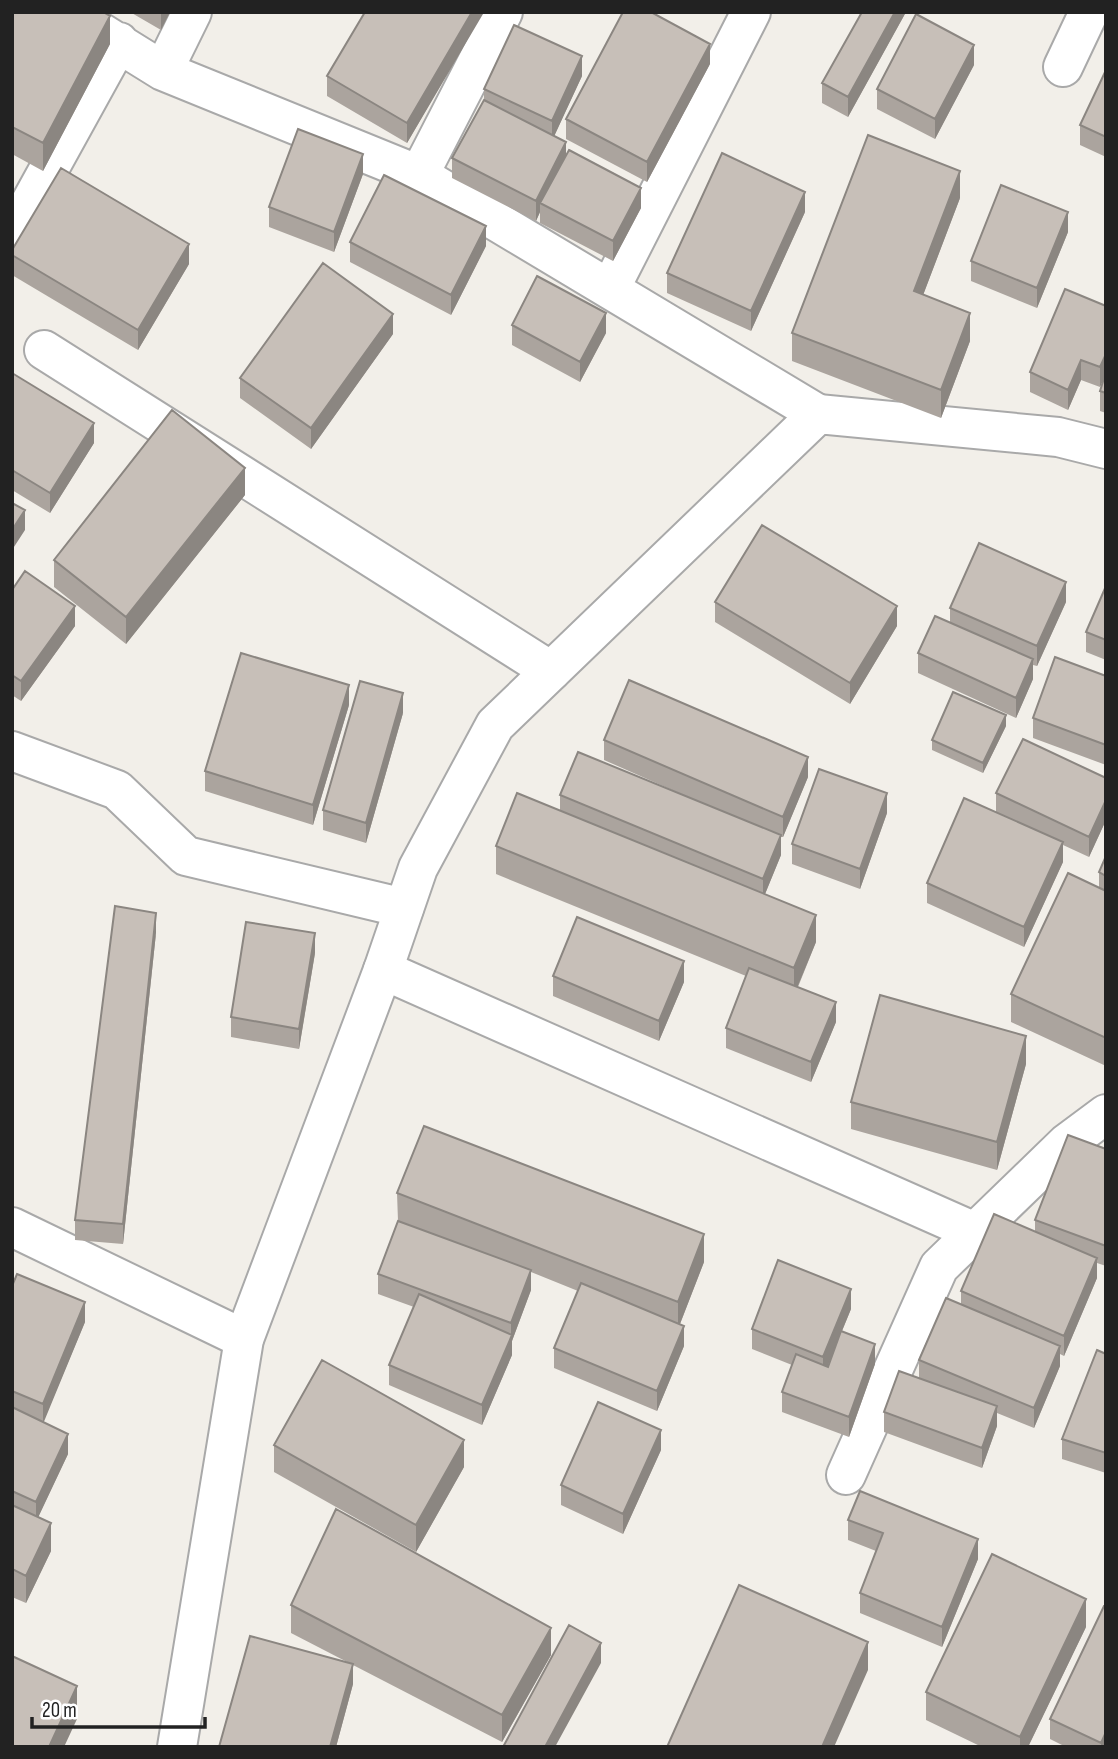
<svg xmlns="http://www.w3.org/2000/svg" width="1118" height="1759" viewBox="0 0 1118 1759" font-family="'Sofia Sans Condensed',sans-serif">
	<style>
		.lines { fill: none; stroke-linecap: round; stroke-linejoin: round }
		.minor-casing { stroke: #a9a9a9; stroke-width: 42 }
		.tertiary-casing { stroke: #a9a9a9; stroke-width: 42 }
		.minor { stroke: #fff; stroke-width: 38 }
		.tertiary { stroke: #fff; stroke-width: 38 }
		.wall { fill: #aba49e }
		.shaded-wall { fill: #8b8681 }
		.building { fill: #c7bfb8; stroke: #8b8681; stroke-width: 2 }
	</style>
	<rect width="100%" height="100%" fill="#f2efe9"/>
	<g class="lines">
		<!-- minor casing -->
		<g class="minor-casing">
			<path id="minor" d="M68 12 163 71 419 175 818 414
				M1063 67 1089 12
				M163 71 192 12
				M419 175 503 12
				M12 236 119 42
				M610 289 751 12
				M44 350 551 671
				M12 751 117 790 186 856 404 908
				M383 970 975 1232
				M12 1227 244 1339
				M846 1475 939 1267 1067 1143 1106 1114"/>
		</g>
		<!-- tertiary casing -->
		<g class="tertiary-casing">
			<path id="tertiary" d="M177 1747 244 1339 383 970 418 868 495 725 818 414 1058 437 1106 449"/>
		</g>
		<!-- minor -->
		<use href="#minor" class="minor"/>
		<!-- tertiary -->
		<use href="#tertiary" class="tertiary"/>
	</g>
	<!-- wall -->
	<path class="wall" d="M12 12 110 44 43 171 12 154Z
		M130 12H170L161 30Z
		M483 12 407 143 327 96V76Z
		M862 12H906L848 117 822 103V83Z
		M710 64 647 182 566 139V119Z
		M974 65 935 139 877 109V89Z
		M1106 70V157L1080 145V125Z
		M582 76 554 136 566 155 641 208 613 261 540 223V212L536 221 452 178V158L484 100V89Z
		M363 174 334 252 269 227V207Z
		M960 198 923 295 970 341 941 418 792 361V333Z
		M805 212 751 331 667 293V273Z
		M1068 232 1037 308 971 281V261Z
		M350 242 486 246 451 315 350 262Z
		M12 250 189 264 138 350 12 275Z
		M1106 306V413L1100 411V391L1103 379 1100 387 1081 380 1068 410 1030 392V372Z
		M512 325 606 333 580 382 512 345Z
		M393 334 311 449 240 398V378Z
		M12 373 94 443 50 513 12 490Z
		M245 495 126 644 54 587V560Z
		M1106 586V660L1086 652V632Z
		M12 590 75 626 21 701 12 695Z
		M715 602 897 626 850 704 715 622Z
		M1066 602 1037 666 1033 665V679L1016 718 918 673V653L950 622V608Z
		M1106 676V765L1033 738V718Z
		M349 705 313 825 205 791V771Z
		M403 713 366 843 323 830V810Z
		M1006 726 983 773 932 750V740Z
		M604 740 808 777 783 837H781V855L765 894 816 942 798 987 836 1022 811 1082 726 1048V1028L746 976 496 874V846L560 810V795L704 804 604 760Z
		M1106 778V820L1089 857 1063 845V862L1024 947 927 903V883L996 812V793Z
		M887 813 860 889 792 864V844Z
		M1106 856V1066L1011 1022V994L1099 888V872Z
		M156 933 123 1244 75 1240V1220Z
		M315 953 299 1049 231 1037V1017Z
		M553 976 684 982 659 1041 553 996Z
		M1026 1064 997 1170 851 1129V1102Z
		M1106 1149V1266L1097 1263V1278L1064 1356 1060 1354V1366L1034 1428 997 1413V1426L982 1468 884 1432V1412L919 1378V1360L961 1304V1291L1035 1232V1220Z
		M397 1193 704 1262 680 1324 684 1346 657 1411 554 1368V1348L578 1291 531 1272V1290L512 1341V1355L482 1425 389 1385V1365L414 1307 378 1294V1274L398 1221Z
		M12 1286 85 1322 43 1422 68 1454 38 1517 51 1551 26 1603 12 1597Z
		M851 1309 842 1331 875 1364 849 1437 782 1412V1392L792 1365 752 1349V1329Z
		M1106 1354V1473L1062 1459V1439Z
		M274 1445 464 1467 416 1552 274 1472Z
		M661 1450 623 1534 561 1505V1485Z
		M848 1520 978 1559 942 1647 860 1613V1593L876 1551 848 1540Z
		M291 1605 551 1655 502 1742 353 1665V1684L336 1747H219L351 1664 291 1633Z
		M1106 1606V1747H1066L1050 1739V1719Z
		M1086 1627 1028 1747H982L926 1720V1692Z"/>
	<!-- shaded-wall -->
	<path class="shaded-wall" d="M161 12H170L161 30Z
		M472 12H483V14L407 143V123Z
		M895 12H906L848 117V97Z
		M110 16V44L43 171V143Z
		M710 44V64L647 182V162Z
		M974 45V65L935 139V119Z
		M582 56V76L552 141V121Z
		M566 142V162L540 203V212L536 221V201Z
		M363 154V174L334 252V232Z
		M960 171V198L914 319V291Z
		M641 188V208L613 261V241Z
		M805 192V212L751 331V311Z
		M1068 212V232L1037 308V288Z
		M486 226V246L451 315V295Z
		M189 244V264L138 350V330Z
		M606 313V333L580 382V362Z
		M970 313V341L941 418V390Z
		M393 314V334L311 449V428Z
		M1106 354V374L1100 387V367Z
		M1081 360V380L1068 410V390Z
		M94 423V443L50 513V493Z
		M245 468V495L126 644V617Z
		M25 510V530L12 550V530Z
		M1066 582V602L1037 666V646Z
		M75 606V626L21 701V681Z
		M897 606V626L850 704V683Z
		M1033 659V679L1016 718V698Z
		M349 685V705L313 825V805Z
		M403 693V713L366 843V823Z
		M1006 715V726L983 773V763Z
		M808 757V777L783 837V817Z
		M887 793V813L860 889V869Z
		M1106 800V820L1089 857V837Z
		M781 835V855L763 899V879Z
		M1063 842V862L1024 947V927Z
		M156 913V933L123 1244V1224Z
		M816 915V942L794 995V968Z
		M315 933V953L299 1049V1029Z
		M684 961V982L659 1041V1021Z
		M836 1002V1022L811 1082V1062Z
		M1026 1036V1064L997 1170V1142Z
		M704 1234V1262L678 1329V1302Z
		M1097 1258V1278L1064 1356V1336Z
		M531 1270V1290L512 1341V1355L482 1425V1405L511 1337V1323Z
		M851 1289V1309L823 1377V1357Z
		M85 1302V1322L43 1424V1404Z
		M684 1326V1346L657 1411V1391Z
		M875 1344V1364L849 1437V1417Z
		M1060 1346V1366L1034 1428V1408Z
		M997 1406V1426L982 1468V1448Z
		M661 1430V1450L623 1534V1514Z
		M68 1434V1454L36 1522V1502Z
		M464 1440V1467L416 1552V1525Z
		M51 1523V1551L26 1603V1576Z
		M978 1539V1559L942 1647V1627Z
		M1086 1599V1627L1028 1747H1020V1737Z
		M551 1628V1655L502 1742V1715Z
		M868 1642V1670L834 1747H822Z
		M601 1643V1663L555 1747H545Z
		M353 1664V1684L336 1747H330Z
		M77 1686V1719L64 1747H49Z
		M1106 1732V1747H1101V1743Z"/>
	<!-- building -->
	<path class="building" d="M12 12H103L110 16 43 143 12 127Z
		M365 12H472L407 123 327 76Z
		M623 12H651L710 44 647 162 566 119Z
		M862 12H895L848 97 822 83Z
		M916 14 974 45 935 119 877 89Z
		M514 25 582 56 552 121 484 89Z
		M1106 70V137L1080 125Z
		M484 100 566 142 536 201 452 158Z
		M298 129 363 154 334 232 269 207Z
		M868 135 960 171 914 291 970 313 941 390 792 333Z
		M569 150 641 188 613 241 540 203Z
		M722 153 805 192 751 311 667 273Z
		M61 168 189 244 138 330 12 255V250Z
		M384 175 486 226 451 295 350 242Z
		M1001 185 1068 212 1037 288 971 261Z
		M323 263 393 314 311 428 240 378Z
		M537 276 606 313 580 362 512 325Z
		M1065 289 1106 306V354L1100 367 1081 360 1068 390 1030 372Z
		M1106 372V393L1100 391Z
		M12 373 94 423 50 493 12 470Z
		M172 410 245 468 126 617 54 560Z
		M12 503 25 510 12 530Z
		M762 525 897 606 850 683 715 602Z
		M979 543 1066 582 1037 646 950 608Z
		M25 571 75 606 21 681 12 675V590Z
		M1106 586V640L1086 632Z
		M935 616 1033 659 1016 698 918 653Z
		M241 653 349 685 313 805 205 771Z
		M1055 657 1106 676V745L1033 718Z
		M629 680 808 757 783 817 604 740Z
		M360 681 403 693 366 823 323 810Z
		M953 692 1006 715 983 763 932 740Z
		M1023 739 1106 778V800L1089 837 996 793Z
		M578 752 781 835 763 879 560 795Z
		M819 769 887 793 860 869 792 844Z
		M517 793 816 915 794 968 496 846Z
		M964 798 1063 842 1024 927 927 883Z
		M1106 856V876L1099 872Z
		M1068 873 1106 891V1038L1011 994Z
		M115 906 156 913 123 1224 75 1220Z
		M577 917 684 961 659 1021 553 976Z
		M246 922 315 933 299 1029 231 1017Z
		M749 968 836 1002 811 1062 726 1028Z
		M880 995 1026 1036 997 1142 851 1102Z
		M424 1126 704 1234 678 1302 397 1193Z
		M1068 1135 1106 1149V1246L1035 1220Z
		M994 1214 1097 1258 1064 1336 961 1291Z
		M398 1221 531 1270 511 1323 378 1274Z
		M778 1260 851 1289 823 1357 752 1329Z
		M17 1274 85 1302 43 1404 12 1391V1286Z
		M581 1283 684 1326 657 1391 554 1348Z
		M419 1294 512 1335 482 1405 389 1365Z
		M946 1298 1060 1346 1034 1408 919 1360Z
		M841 1331 875 1344 849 1417 782 1392 796 1354 828 1367Z
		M1097 1350 1106 1354V1453L1062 1439Z
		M322 1360 464 1440 416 1525 274 1445Z
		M899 1371 997 1406 982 1448 884 1412Z
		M598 1402 661 1430 623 1514 561 1485Z
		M12 1407 68 1434 36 1502 12 1491Z
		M860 1491 978 1539 942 1627 860 1593 883 1533 848 1520Z
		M12 1505 51 1523 26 1576 12 1569Z
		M336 1509 551 1628 502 1715 291 1605Z
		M992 1554 1086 1599 1020 1737 926 1692Z
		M739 1585 868 1642 822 1747H667Z
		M1104 1606H1106V1732L1101 1743 1050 1719Z
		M569 1625 601 1643 545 1747H503Z
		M250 1636 353 1664 330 1747H219Z
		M12 1656 77 1686 49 1747H12Z"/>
	<!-- border -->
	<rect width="1118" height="1759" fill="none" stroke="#222222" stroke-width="28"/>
	<!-- scale -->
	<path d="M32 1717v10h173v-10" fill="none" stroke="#222222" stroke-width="3.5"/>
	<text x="42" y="1717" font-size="21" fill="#222222" stroke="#ffffff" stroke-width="5" paint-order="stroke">20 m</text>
</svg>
